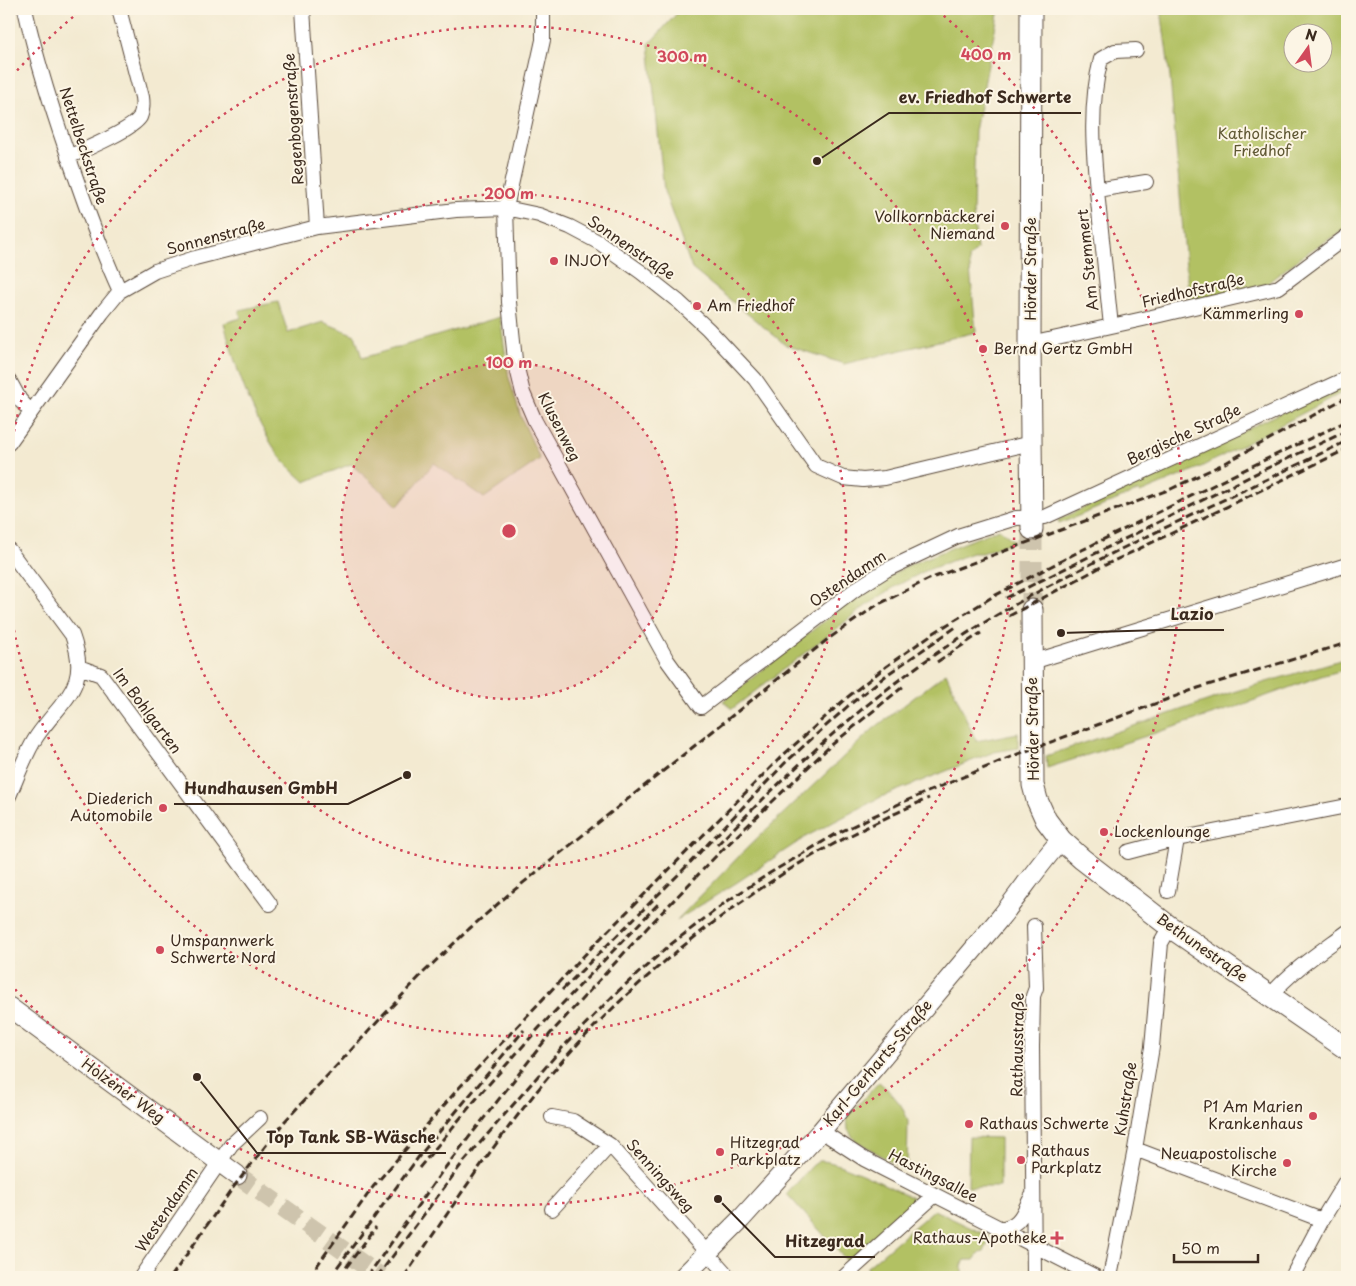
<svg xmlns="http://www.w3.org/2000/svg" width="1356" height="1286" viewBox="0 0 1356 1286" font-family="'Playpen Sans',sans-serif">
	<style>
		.green { fill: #b2c163; stroke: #767640; fill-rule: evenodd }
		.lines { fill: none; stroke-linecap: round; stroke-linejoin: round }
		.secondary-tunnel { stroke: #cec4ad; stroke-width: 19; stroke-dasharray: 19 9; stroke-linecap: butt }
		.primary-tunnel { stroke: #cec4ad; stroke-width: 21; stroke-dasharray: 21 11; stroke-linecap: butt }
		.street-casing { stroke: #574739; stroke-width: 16 }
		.secondary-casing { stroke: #574739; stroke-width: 21 }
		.primary-casing { stroke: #574739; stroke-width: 23 }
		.street { stroke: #fff; stroke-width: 14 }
		.secondary { stroke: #fff; stroke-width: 19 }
		.primary { stroke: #fff; stroke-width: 21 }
		.rail { stroke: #3b2a1e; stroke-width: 3; stroke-dasharray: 8 4; stroke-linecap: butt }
		.ring { fill: none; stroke: #d1495b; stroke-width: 2.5; stroke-dasharray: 2.5 5 }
		.poi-dot { fill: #d1495b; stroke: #fcf5e5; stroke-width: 2 }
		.labels { text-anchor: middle; stroke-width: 4; stroke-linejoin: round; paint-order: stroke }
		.street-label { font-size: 15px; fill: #3b2a1e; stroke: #fcf5e5 }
		.park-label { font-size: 15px; fill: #5f5733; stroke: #fcf5e5 }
		.poi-label { font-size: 15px; fill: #3b2a1e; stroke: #fcf5e5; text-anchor: start }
		.centre { fill: #d1495b; stroke: #fcf5e5; stroke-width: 2.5 }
		.ring-label { font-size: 15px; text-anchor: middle; font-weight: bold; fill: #d1495b; stroke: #fcf5e5; stroke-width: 4; stroke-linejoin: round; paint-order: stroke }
		.leader { fill: none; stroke: #3b2a1e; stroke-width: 2 }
		.callout-dot { fill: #3b2a1e; stroke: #fcf5e5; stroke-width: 2 }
		.callout-label { font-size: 16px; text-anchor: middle; font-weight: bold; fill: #3b2a1e; stroke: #fcf5e5; stroke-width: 4; stroke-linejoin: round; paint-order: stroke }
	</style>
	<rect width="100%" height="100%" fill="#fcf5e5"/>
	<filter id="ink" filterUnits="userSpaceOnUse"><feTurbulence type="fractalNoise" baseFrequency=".02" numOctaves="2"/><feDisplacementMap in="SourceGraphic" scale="10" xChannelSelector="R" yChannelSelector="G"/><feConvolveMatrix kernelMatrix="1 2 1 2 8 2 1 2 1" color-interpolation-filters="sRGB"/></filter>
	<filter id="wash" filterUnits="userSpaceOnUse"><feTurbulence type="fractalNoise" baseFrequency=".0096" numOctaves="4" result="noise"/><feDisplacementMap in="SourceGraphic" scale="20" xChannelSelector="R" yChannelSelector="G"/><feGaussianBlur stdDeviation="1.12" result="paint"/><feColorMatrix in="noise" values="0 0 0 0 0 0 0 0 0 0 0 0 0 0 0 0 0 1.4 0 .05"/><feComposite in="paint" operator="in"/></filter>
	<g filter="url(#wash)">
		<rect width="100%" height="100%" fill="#f3ead1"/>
		<!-- green -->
		<path class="green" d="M681 9H999L975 131 973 213 977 250 969 258 976 332 844 364 786 345 692 269 664 191 649 44Z
			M1161 9H1347V228L1308 252 1266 284 1189 302 1170 77ZM1294 32H1324V62H1294Z
			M278 302 288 333 323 322 355 335 362 358 500 317 509 378 521 417 540 459 484 498 434 463 398 506 351 464 305 482C296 473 283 463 276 451 250 412 236 368 224 323L241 318 239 310Z
			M1347 381V387L1346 388 1347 390 1199 468 1140 493 1138 491 1059 524 1058 520Z
			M999 529 1014 541 982 553H972L925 571 896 586 867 605 732 709 723 701 861 592 909 565Z
			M1347 658V669L1321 676 1236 707 1047 768 1046 756 1233 692Z
			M946 673 976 741 1018 733V748L994 752 881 797 807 836 736 883 677 920 751 844 873 729Z
			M879 1082 891 1093 901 1105 908 1120 907 1171 855 1140 848 1130 847 1117Z
			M969 1137 1000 1138V1187H968Z
			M819 1161C837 1159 896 1191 916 1199L847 1261 787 1194 812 1166Z
			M934 1210 990 1237 984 1252 979 1253 974 1260H965L962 1265V1277H875L866 1268Z"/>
	</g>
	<g filter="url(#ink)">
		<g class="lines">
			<!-- secondary-tunnel -->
			<path class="secondary-tunnel" d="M237 1175 381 1277"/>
			<!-- primary-tunnel -->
			<path class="primary-tunnel" d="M1032 529V610"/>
			<!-- street casing -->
			<g class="street-casing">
				<path id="street" d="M25 9C38 67 57 125 77 181 90 218 103 255 120 291
					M303 9 317 227
					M543 9V40L506 208 509 302 515 360 523 393 535 421 667 660 701 707 856 589 886 570 958 536 1016 518 1045 517 1347 378
					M68 157C84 150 132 130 140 117 143 110 143 104 142 97L119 9
					M1097 190 1146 182
					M1111 326C1107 288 1103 250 1099 211 1094 160 1088 109 1101 59L1115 51 1136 50
					M1030 344 1143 319 1279 287 1347 236
					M9 380 20 400 31 412
					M9 443 102 313 120 291 155 271 195 258 317 227 456 210 506 208 539 215 570 227 600 243 641 272 679 302 708 329 755 379 816 466 843 478 863 480 885 478 1031 443
					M9 550 72 635C91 687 64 697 37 736 26 752 17 778 9 796
					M1032 662 1347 565
					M79 667 101 675 270 904
					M1177 839 1347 806
					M1128 852 1177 839 1168 891
					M1270 996C1291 971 1320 952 1347 932
					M552 1117 573 1121 610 1145 729 1277
					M821 1131 864 1159 1096 1277
					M1135 1149 1322 1220 1292 1277
					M552 1209 610 1145
					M1322 1220 1347 1179
					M1000 1229C1022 1225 1022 1213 1032 1196
					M141 1277 231 1145 260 1118
					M844 1277 935 1195
					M1034 1277 1032 1047 1033 996 1036 988 1034 926
					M1110 1277 1135 1149 1152 1047 1161 943 1170 927"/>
			</g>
			<!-- secondary casing -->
			<g class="secondary-casing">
				<path id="secondary" d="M9 1007 237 1175
					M683 1277 741 1219 821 1131 1000 918C1021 892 1039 864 1061 840"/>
			</g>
			<!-- primary casing -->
			<g class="primary-casing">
				<path id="primary" d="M1031 9 1030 344 1032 529
					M1032 610 1033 785 1037 800 1046 820 1061 840 1082 859 1170 927 1347 1049"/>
			</g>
			<!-- street -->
			<use href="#street" class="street"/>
			<!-- secondary -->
			<use href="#secondary" class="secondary"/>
			<!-- primary -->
			<use href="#primary" class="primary"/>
			<!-- rail -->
			<path class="rail" d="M1006 598 1261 471 1347 431
				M1009 616 1099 568 1347 449
				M937 662 981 633
				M717 845C790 771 865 699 952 643 1022 597 1097 560 1173 524 1231 496 1289 469 1347 441
				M562 990 682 871 785 763 848 706 888 674 956 627
				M419 1168 482 1092 540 1027 660 902
				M171 1277 232 1189 285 1121 423 973 469 929 508 895 828 639 877 605 929 579 1171 489 1227 462 1347 397
				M309 1277 373 1187 458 1089 593 946 780 758 844 700 884 668 932 634 992 597 1082 550 1252 466 1347 421
				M330 1277 420 1155 524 1030
				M339 1277 376 1227
				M367 1277 441 1173 550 1034 647 928 716 856 828 748 905 685
				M377 1277 461 1165 563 1047 616 993 670 945 726 902 770 873 836 834 901 803 1018 754 1198 688 1347 643
				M404 1277C445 1218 484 1157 529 1101 597 1014 683 940 775 879 823 847 876 822 929 798"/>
		</g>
	</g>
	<!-- distance rings -->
	<circle cx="509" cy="531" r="168" fill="#d1495b" fill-opacity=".12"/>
	<g class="ring">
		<circle cx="509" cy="531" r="168"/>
		<circle cx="509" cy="531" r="337"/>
		<path d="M9 461A505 505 0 1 1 9 601"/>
		<path d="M12 76A674 674 0 0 1 80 11M938 11A674 674 0 1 1 12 986"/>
	</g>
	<!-- markers -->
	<g class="poi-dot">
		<circle cx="1005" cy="226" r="5"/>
		<circle cx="554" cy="261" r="5"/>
		<circle cx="697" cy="306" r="5"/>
		<circle cx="1299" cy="314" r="5"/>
		<circle cx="983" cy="349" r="5"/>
		<circle cx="163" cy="808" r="5"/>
		<circle cx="1104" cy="832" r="5"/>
		<circle cx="160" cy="950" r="5"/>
		<circle cx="1313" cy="1116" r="5"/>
		<circle cx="969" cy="1124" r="5"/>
		<circle cx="720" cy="1152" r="5"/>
		<circle cx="1021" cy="1160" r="5"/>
		<circle cx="1287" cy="1163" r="5"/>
		<path d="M1054.5 1230.5h5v5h5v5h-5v5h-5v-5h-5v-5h5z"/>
	</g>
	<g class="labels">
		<!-- street labels -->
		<g class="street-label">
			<text transform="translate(294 119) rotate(-94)" y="5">Regenbogenstraße</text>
			<text transform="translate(83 146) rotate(72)" y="5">Nettelbeckstraße</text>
			<text transform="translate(216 237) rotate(-15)" y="5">Sonnenstraße</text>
			<text transform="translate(631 248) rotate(34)" y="5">Sonnenstraße</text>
			<text transform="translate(1088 260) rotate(-96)" y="5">Am Stemmert</text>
			<text transform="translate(1031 269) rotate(-90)" y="5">Hörder Straße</text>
			<text transform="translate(1193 291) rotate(-13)" y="5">Friedhofstraße</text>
			<text transform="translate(559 427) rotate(63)" y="5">Klusenweg</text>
			<text transform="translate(1184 435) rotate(-25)" y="5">Bergische Straße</text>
			<text transform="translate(848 579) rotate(-34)" y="5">Ostendamm</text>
			<text transform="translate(147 711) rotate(53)" y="5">Im Bohlgarten</text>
			<text transform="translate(1033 729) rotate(-91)" y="5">Hörder Straße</text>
			<text transform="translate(1202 948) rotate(35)" y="5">Bethunestraße</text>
			<text transform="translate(1018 1045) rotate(-89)" y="5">Rathausstraße</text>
			<text transform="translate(878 1063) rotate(-50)" y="5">Karl-Gerharts-Straße</text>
			<text transform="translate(123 1091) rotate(36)" y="5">Holzener Weg</text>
			<text transform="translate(1126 1099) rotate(-81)" y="5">Kuhstraße</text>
			<text transform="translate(660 1176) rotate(48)" y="5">Senningsweg</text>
			<text transform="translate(933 1176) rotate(27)" y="5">Hastingsallee</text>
			<text transform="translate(167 1210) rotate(-56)" y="5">Westendamm</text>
		</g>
		<!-- park labels -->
		<g class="park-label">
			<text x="1262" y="139">Katholischer<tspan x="1262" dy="17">Friedhof</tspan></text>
		</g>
		<!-- poi labels -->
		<g class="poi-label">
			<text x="995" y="222" text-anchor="end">Vollkornbäckerei<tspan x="995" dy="17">Niemand</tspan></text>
			<text x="564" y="266">INJOY</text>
			<text x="707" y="311">Am Friedhof</text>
			<text x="1289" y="319" text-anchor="end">Kämmerling</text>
			<text x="993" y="354">Bernd Gertz GmbH</text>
			<text x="153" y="804" text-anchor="end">Diederich<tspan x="153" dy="17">Automobile</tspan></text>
			<text x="1114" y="837">Lockenlounge</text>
			<text x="170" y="946">Umspannwerk<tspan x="170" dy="17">Schwerte Nord</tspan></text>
			<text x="1303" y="1112" text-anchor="end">P1 Am Marien<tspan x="1303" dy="17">Krankenhaus</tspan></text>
			<text x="979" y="1129">Rathaus Schwerte</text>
			<text x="730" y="1148">Hitzegrad<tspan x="730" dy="17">Parkplatz</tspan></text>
			<text x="1031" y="1156">Rathaus<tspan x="1031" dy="17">Parkplatz</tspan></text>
			<text x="1277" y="1159" text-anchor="end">Neuapostolische<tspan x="1277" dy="17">Kirche</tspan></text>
			<text x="1047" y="1243" text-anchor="end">Rathaus-Apotheke</text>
		</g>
	</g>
	<circle cx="509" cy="531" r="8" class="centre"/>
	<g class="ring-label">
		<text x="986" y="60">400 m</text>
		<text x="682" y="62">300 m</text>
		<text x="509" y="199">200 m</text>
		<text x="509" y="368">100 m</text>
	</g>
	<!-- callouts -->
	<path class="leader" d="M817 161L889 113H1081M1061 633L1161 630H1224M407 775L348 804H174M197 1077L257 1153H446M718 1199L775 1257H875"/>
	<g class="callout-dot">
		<circle cx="817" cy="161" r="5"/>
		<circle cx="1061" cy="633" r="5"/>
		<circle cx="407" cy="775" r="5"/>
		<circle cx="197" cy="1077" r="5"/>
		<circle cx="718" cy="1199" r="5"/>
	</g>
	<g class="callout-label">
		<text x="985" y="103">ev. Friedhof Schwerte</text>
		<text x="1192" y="620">Lazio</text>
		<text x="261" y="794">Hundhausen GmbH</text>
		<text x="351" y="1143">Top Tank SB-Wäsche</text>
		<text x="825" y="1247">Hitzegrad</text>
	</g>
	<!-- margin -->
	<rect width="1356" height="1286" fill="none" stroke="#fcf5e5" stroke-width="30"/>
	<!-- north arrow -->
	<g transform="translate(1308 48) rotate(14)"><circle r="24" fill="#fcf5e5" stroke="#afa495"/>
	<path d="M0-4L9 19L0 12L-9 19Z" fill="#d1495b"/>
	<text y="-8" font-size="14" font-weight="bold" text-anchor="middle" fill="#3b2a1e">N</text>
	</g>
	<!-- scale -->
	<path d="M1174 1254v8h84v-8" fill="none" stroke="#3b2a1e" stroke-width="2.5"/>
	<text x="1181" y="1254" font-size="15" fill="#3b2a1e" stroke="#fcf5e5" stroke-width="4" paint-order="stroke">50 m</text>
</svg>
